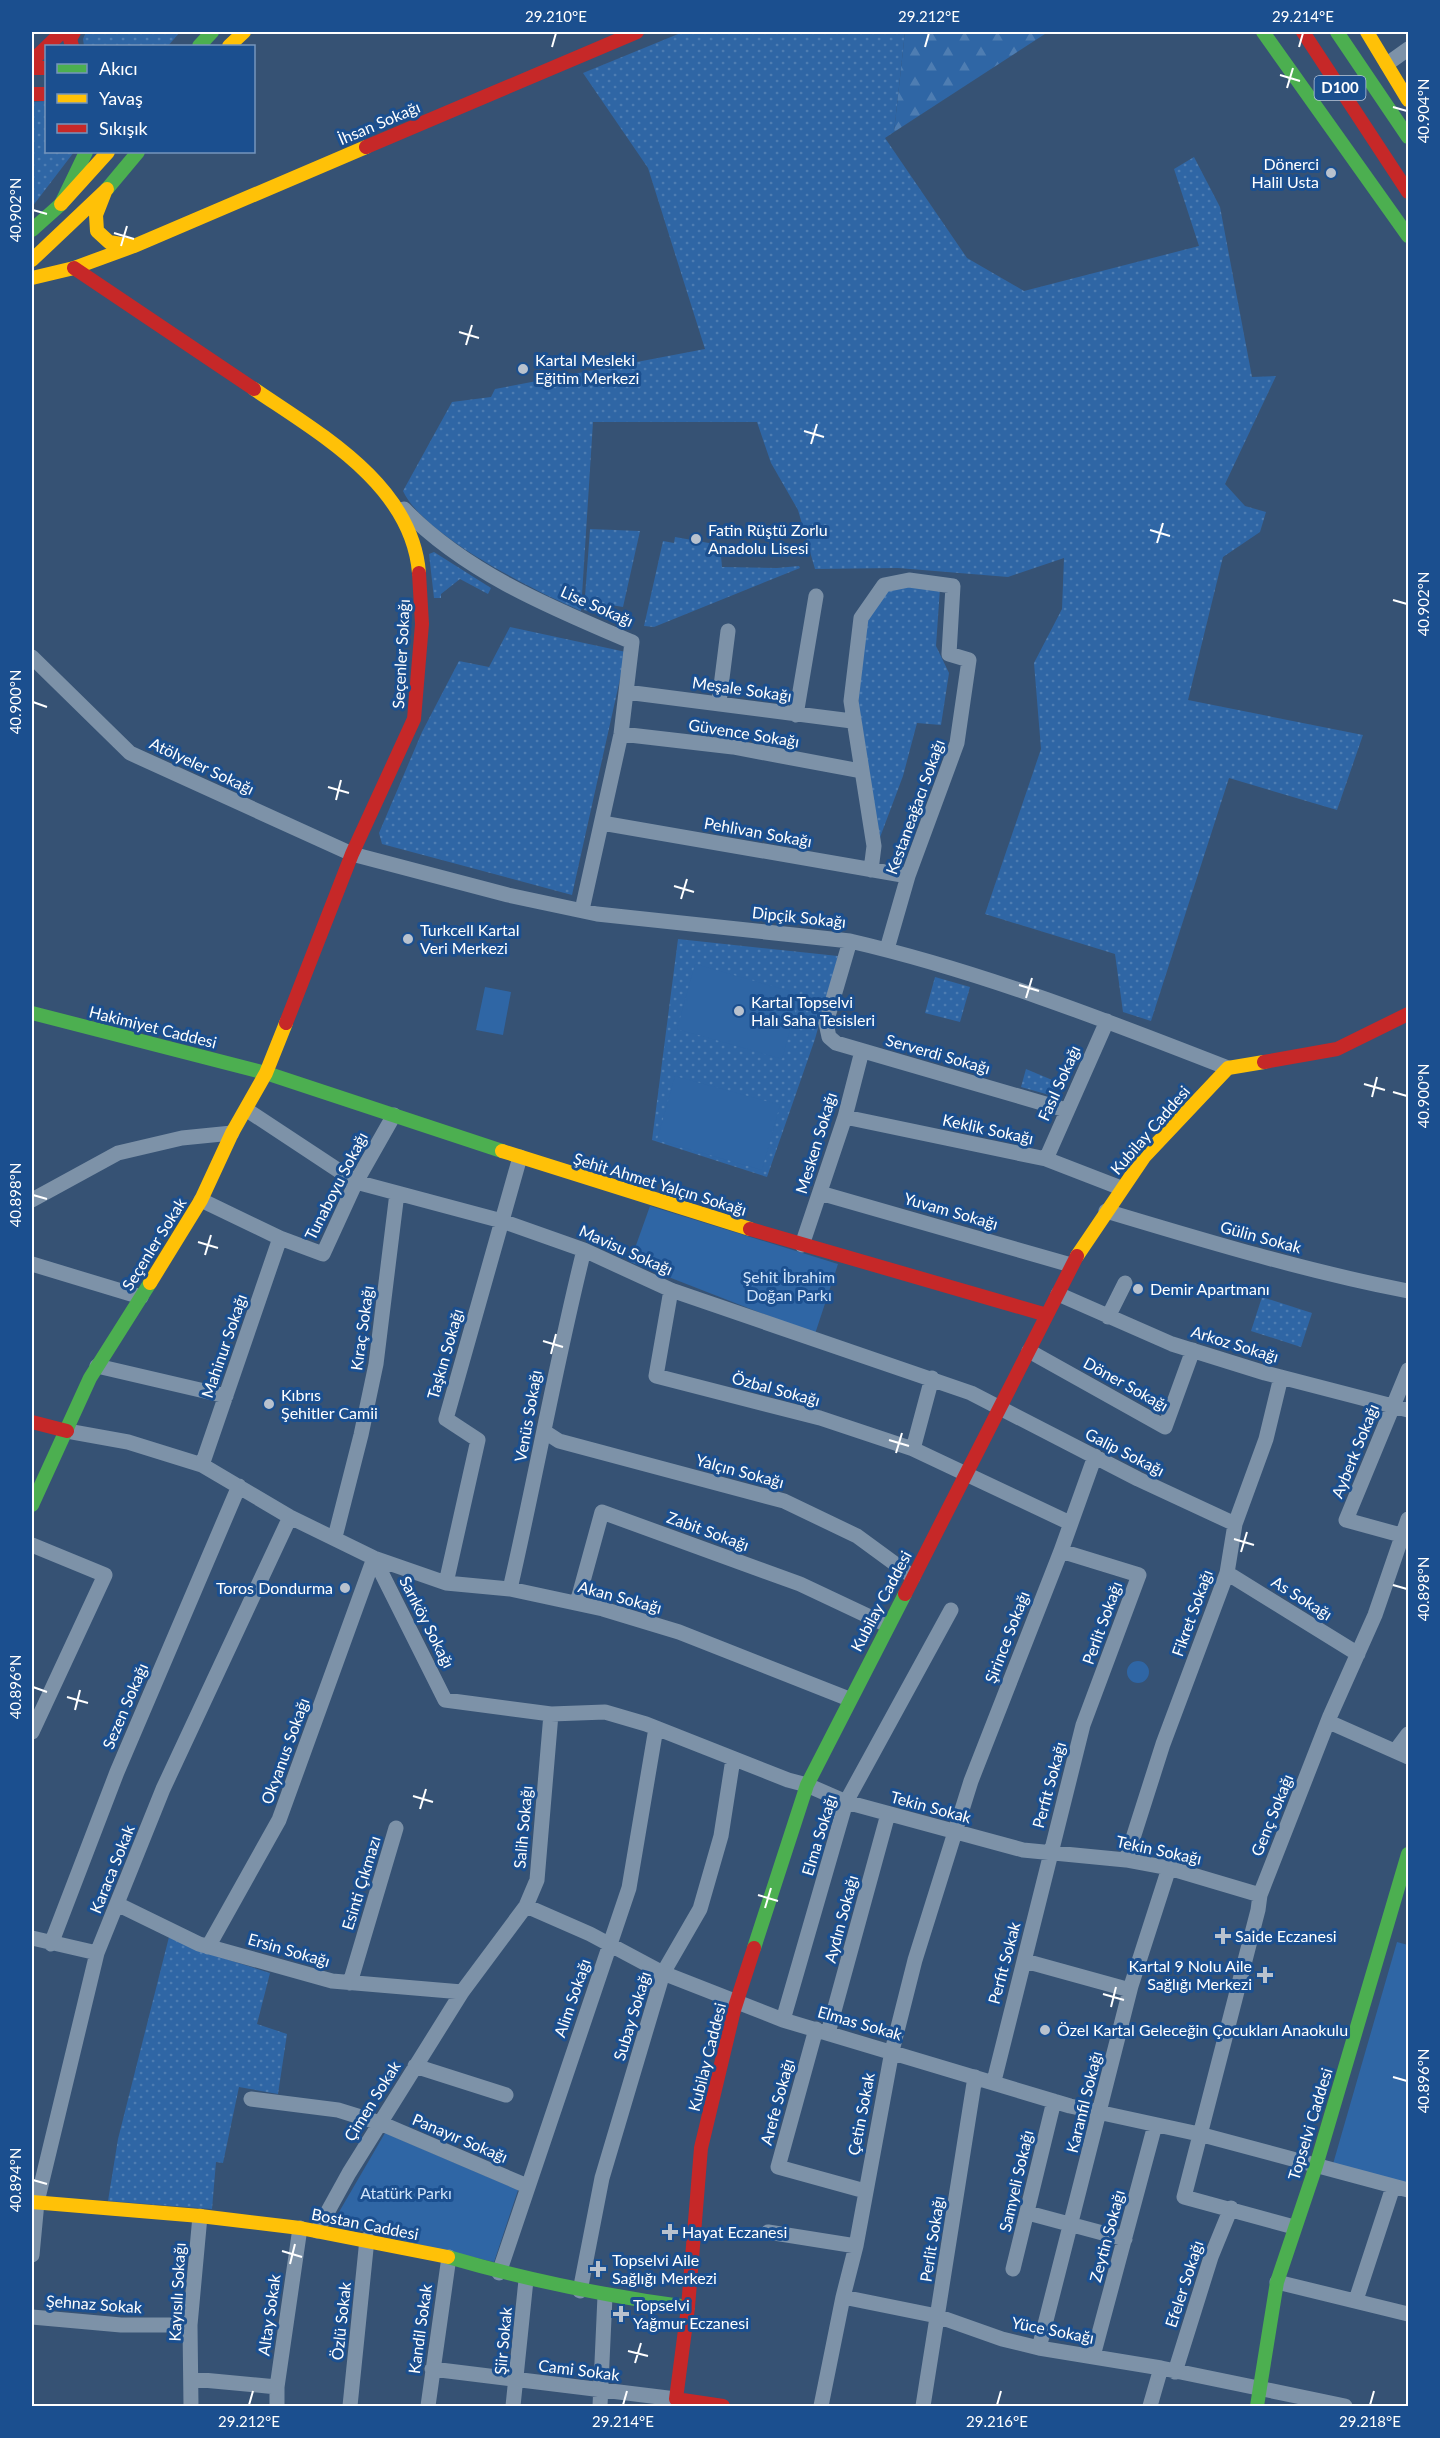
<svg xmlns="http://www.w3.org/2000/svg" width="1440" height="2438" viewBox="0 0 1440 2438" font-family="Lato,sans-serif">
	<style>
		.grass { fill: url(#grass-dots) }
		.forest { fill: url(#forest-firs) }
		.park { fill: #2f66a5 }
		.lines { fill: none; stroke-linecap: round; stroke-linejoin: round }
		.street { stroke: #7d92a8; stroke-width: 15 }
		.fast { stroke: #4caf50; stroke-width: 14 }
		.slow { stroke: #ffc107; stroke-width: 14 }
		.jam { stroke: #c62828; stroke-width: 14 }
		.ticks { fill: none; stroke: #fff; stroke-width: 2 }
		.poi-dot { fill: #b9c2ce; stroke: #1b4f8f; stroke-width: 2 }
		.labels { text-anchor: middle; stroke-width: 6; stroke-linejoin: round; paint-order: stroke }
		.shield { fill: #1b4f8f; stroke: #bbcadd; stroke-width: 1.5 }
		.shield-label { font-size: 15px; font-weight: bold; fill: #fff }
		.street-label { font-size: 16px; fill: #fff; stroke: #1b4f8f }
		.poi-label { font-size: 16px; fill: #fff; stroke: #1b4f8f; text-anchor: start }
		.park-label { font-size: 16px; fill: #cfe3fa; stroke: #1b4f8f }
		.neatline { fill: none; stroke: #fff; stroke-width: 2 }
		.ticks-label { font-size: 15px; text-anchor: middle; fill: #fff }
	</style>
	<defs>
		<pattern id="grass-dots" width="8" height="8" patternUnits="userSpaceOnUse" patternTransform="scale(1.5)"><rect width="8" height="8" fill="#2f66a5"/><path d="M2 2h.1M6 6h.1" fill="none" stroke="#4e7db2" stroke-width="1.8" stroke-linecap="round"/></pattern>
		<pattern id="forest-firs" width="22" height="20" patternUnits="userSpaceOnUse" patternTransform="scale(1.5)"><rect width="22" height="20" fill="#2f66a5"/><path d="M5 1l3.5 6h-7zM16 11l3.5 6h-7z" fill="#4e7db2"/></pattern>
	</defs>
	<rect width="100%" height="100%" fill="#365274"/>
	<!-- grass -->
	<path class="grass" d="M86 32H180L168 46H84L83 39Z
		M683 32H905L894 132 885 138 967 258 1024 291 1199 246 1174 169 1194 157 1220 207 1252 377 1276 376 1225 484 1245 506 1266 512 1260 532 1223 557 1188 700 1363 735 1337 810 1229 778 1151 1021 1123 1012 1115 954 985 914 1041 749 1034 663 1062 609 1064 558 1008 577 898 568 815 569 798 510 771 463 757 422H593L581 611C535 591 424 536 403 491L452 402 491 397 495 389 705 349 648 168 583 73Z
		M46 101V152H74L32 207V102Z
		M590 529 640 531 623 607 611 605 609 617 584 610Z
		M675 537 720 545 722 567 777 568 799 566 800 568 654 627 644 626 663 541 674 543Z
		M434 552 491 588 488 594 460 579 441 594V598H434L429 554Z
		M908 583 940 588 936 646 949 673 941 725 917 723 903 776 879 840 857 722 864 621 883 593Z
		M510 627 626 652 572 895 382 844 379 833 422 732 459 661 489 667Z
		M678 939 838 956 815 1039 767 1177 652 1140Z
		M935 977 970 987 960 1022 925 1013Z
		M1026 1069 1057 1082 1053 1096 1021 1087Z
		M1262 1297 1312 1313 1301 1347 1251 1331Z
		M169 1937 194 1949 270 1973 257 2024 287 2034 278 2094 239 2087 223 2163 216 2162 212 2209 108 2201 118 2139Z"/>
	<!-- forest -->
	<path class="forest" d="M905 32H1048L894 132Z"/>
	<!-- park -->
	<path class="park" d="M695 964 800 994 782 1059 677 1029Z
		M485 987 511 992 503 1035 476 1030Z
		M675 1076 780 1105 762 1170 657 1140Z
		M650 1206 838 1264 815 1334 630 1262Z
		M1127 1672a11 11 0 1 1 22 0a11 11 0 1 1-22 0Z
		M1397 1942 1408 1945V2183L1333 2164Z
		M385 2133 518 2190 494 2262 332 2224Z"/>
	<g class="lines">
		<!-- street -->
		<path class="street" d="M1387 64 1408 49
			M404 509C466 573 552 608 632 642L621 734 582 910
			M32 657 130 753 352 854 508 895 597 914 850 941C980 971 1105 1020 1228 1068
			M626 692 852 721
			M719 702 728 631
			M796 715 816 596
			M621 734 733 747 861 771
			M602 823 908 876
			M871 870 874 846 851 701 861 618 884 585 909 580 953 586 949 654 969 660 957 743 908 876 887 949
			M850 941 826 1023 829 1037 836 1043 1066 1110
			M247 1110 356 1182 502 1221 584 1250 671 1290 971 1393 1138 1479 1235 1524
			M845 1117 1046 1159 1121 1188
			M1046 1159 1107 1021
			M820 1193 1071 1265
			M32 1200 118 1153 182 1138 232 1133
			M201 1200 280 1238 323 1254 356 1182 394 1115
			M1106 1211C1206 1241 1305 1271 1408 1291
			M802 1245 845 1117 862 1051
			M32 1264 141 1297
			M671 1290 656 1376 820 1418 913 1449 1070 1523
			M1058 1294 1172 1344 1265 1373 1408 1410
			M1108 1317 1125 1283
			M1029 1351 1165 1427 1193 1350
			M97 1366 226 1396
			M1408 1370 1346 1520 1408 1537
			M67 1431 128 1442 202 1465 290 1517 374 1558 446 1583 510 1589 603 1609 679 1632 849 1699
			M545 1432 559 1441 784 1501 857 1536 913 1577
			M913 1449 932 1378
			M202 1465 280 1238
			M335 1537 361 1435 376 1364 397 1193
			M32 1545 105 1575 32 1732
			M374 1558 445 1700 551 1714 605 1712 646 1724 788 1780 807 1785 846 1802 1023 1850 1126 1860 1169 1868 1260 1895
			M1227 1573 1358 1654
			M446 1583 478 1440 446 1419 520 1157
			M510 1589C536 1476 556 1362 584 1250
			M577 1603 602 1512 800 1584 887 1625
			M1329 1722 1408 1757
			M1396 1750 1408 1734
			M1126 1860 1163 1744 1227 1573 1235 1524 1266 1439 1281 1377
			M117 1904 199 1944 332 1981 462 1992
			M526 1906 590 1934 663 1973 783 2020 1070 2106 1199 2134 1408 2190
			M32 1938 97 1953
			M51 1944 117 1772 239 1486
			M208 1947 279 1820 374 1558
			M1025 1961 1130 1990
			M350 1983 396 1828
			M783 2020 846 1802 951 1610
			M816 2029 778 2167 865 2191
			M828 2033 888 1814
			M415 2066 506 2095
			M994 2081 1083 1725 1139 1575 1061 1551
			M251 2099 338 2110 380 2123 527 2186
			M1028 2213 1125 2239
			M1294 2227 1184 2197 1258 1910 1260 1895 1330 1716 1375 1615 1408 1519
			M317 2231 349 2173 462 1992 526 1906 537 1880 551 1714
			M768 2232 856 2246
			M32 2255 37 2202 97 1953 163 1789 290 1517
			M1013 2269 1054 2101
			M499 2273 629 1888 656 1728
			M1277 2282 1408 2314
			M580 2291 602 2178 663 1973 700 1909 721 1836 733 1759
			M843 2297 937 2316 1002 2339 1039 2348 1161 2368 1345 2406
			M1356 2300 1393 2187
			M32 2317 121 2325H190
			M1039 2348 1131 1986 1169 1868
			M1093 2356 1155 2125
			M432 2369 676 2399V2406
			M1175 2372 1211 2257 1231 2208
			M192 2379 277 2387
			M191 2406 190 2325 200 2216
			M277 2406V2387L300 2228
			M350 2406 367 2239
			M428 2406 449 2257
			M513 2406 526 2280
			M600 2406 605 2296
			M821 2406 843 2297 856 2246 892 2051 915 1960 971 1781 1061 1551 1095 1456
			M923 2406 975 2077
			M1150 2406 1161 2368"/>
		<!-- fast -->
		<path class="fast" d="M1263 32 1408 236
			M1337 32 1408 137
			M199 46 212 32
			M107 189 138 152
			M32 230 61 204 86 152
			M32 1013 266 1073 502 1151
			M32 1505 90 1378 150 1283
			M754 1948 807 1785 905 1594
			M448 2257C527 2280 606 2296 688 2307
			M1257 2406 1277 2282 1316 2166 1408 1854"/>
		<!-- slow -->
		<path class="slow" d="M1367 32 1408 100
			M229 46 244 32
			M105 192 96 215 97 231 109 242 133 246
			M61 204 108 152
			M134 246 366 147
			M32 260 107 189
			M32 278 74 268 134 246
			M254 389C320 434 412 485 419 573
			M502 1151 750 1229
			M1077 1256 1144 1157 1228 1068 1264 1062
			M150 1283 201 1200 232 1133 266 1073 286 1023
			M32 2202 200 2216 300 2228 448 2257"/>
		<!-- jam -->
		<path class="jam" d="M1303 32 1408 192
			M72 46 70 39 74 32
			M32 61 62 32
			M32 68H46
			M32 94H46
			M366 147 637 32
			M74 268 254 389
			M286 1023 352 854 414 719 422 624 419 573
			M1264 1062 1337 1049 1408 1014
			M750 1229 1047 1315
			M32 1422 67 1431
			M905 1594 1077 1256
			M723 2406 676 2399 688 2307 701 2148 734 2010 754 1948"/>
	</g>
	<!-- ticks -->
	<path class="ticks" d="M552 47 556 33M925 47 929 33M1299 47 1303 33M1280 75 1300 81M1287 88 1293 68M1393 107 1407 111M33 210 47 214M114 233 134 239M121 246 127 226M459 332 479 338M466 345 472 325M804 431 824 437M811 444 817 424M1150 530 1170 536M1157 543 1163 523M1393 600 1407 604M33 702 47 707M328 787 349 793M336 800 341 780M674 886 694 892M681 899 687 879M1019 985 1039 991M1026 998 1032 978M1364 1084 1385 1090M1393 1092 1407 1096M1372 1097 1377 1077M33 1195 47 1199M198 1242 218 1248M205 1255 211 1235M543 1341 563 1347M551 1354 556 1334M889 1440 909 1446M896 1453 902 1433M1234 1539 1254 1545M1241 1552 1247 1532M1393 1585 1407 1589M33 1687 47 1692M67 1697 88 1703M75 1710 80 1690M413 1796 433 1802M420 1809 426 1789M758 1895 778 1901M765 1908 771 1888M1103 1994 1124 2000M1111 2007 1116 1987M1393 2077 1407 2081M33 2180 47 2184M282 2251 302 2257M290 2264 295 2244M628 2351 648 2356M635 2363 641 2343M249 2405 253 2391M623 2405 627 2391M997 2405 1001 2391M1370 2405 1374 2391"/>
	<!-- markers -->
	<g class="poi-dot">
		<circle cx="1331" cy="173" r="6"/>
		<circle cx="523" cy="369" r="6"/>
		<circle cx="696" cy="539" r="6"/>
		<circle cx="408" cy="939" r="6"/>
		<circle cx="739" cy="1011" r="6"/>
		<circle cx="1138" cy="1289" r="6"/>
		<circle cx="269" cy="1404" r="6"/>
		<circle cx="345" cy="1588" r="6"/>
		<path d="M1220 1927h6v6h6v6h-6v6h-6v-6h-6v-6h6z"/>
		<path d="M1262 1966h6v6h6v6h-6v6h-6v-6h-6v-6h6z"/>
		<circle cx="1045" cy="2030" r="6"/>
		<path d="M667 2223h6v6h6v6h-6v6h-6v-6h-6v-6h6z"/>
		<path d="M595 2260h6v6h6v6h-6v6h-6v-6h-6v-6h6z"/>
		<path d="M618 2305h6v6h6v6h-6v6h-6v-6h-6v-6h6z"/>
	</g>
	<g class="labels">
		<!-- shield labels -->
		<rect class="shield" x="1314.5" y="76" width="51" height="24" rx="4.5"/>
		<g class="shield-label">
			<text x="1340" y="93">D100</text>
		</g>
		<!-- street labels -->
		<g class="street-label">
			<text transform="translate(379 123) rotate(-23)" y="6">İhsan Sokağı</text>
			<text transform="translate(597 606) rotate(24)" y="6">Lise Sokağı</text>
			<text transform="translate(401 654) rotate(-87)" y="6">Seçenler Sokağı</text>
			<text transform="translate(742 689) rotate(8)" y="6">Meşale Sokağı</text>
			<text transform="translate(744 733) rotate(9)" y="6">Güvence Sokağı</text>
			<text transform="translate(202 766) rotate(25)" y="6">Atölyeler Sokağı</text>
			<text transform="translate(915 807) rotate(-70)" y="6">Kestaneağacı Sokağı</text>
			<text transform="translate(758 832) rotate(10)" y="6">Pehlivan Sokağı</text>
			<text transform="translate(799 917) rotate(6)" y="6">Dipçik Sokağı</text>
			<text transform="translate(153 1027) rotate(14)" y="6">Hakimiyet Caddesi</text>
			<text transform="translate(938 1054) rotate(16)" y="6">Serverdi Sokağı</text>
			<text transform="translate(1059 1083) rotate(-66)" y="6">Fasıl Sokağı</text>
			<text transform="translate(988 1129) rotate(12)" y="6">Keklik Sokağı</text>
			<text transform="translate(1150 1130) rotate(-49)" y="6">Kubilay Caddesi</text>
			<text transform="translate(816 1143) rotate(-73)" y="6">Mesken Sokağı</text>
			<text transform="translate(660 1184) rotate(17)" y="6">Şehit Ahmet Yalçın Sokağı</text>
			<text transform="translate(336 1186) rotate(-63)" y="6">Tunaboyu Sokağı</text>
			<text transform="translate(951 1211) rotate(16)" y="6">Yuvam Sokağı</text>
			<text transform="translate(1261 1237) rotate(15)" y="6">Gülin Sokak</text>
			<text transform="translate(154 1244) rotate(-58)" y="6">Seçenler Sokak</text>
			<text transform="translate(626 1250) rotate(24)" y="6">Mavisu Sokağı</text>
			<text transform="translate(362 1328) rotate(-82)" y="6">Kıraç Sokağı</text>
			<text transform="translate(1235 1344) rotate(17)" y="6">Arkoz Sokağı</text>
			<text transform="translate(224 1346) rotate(-71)" y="6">Mahinur Sokağı</text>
			<text transform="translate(445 1354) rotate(-74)" y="6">Taşkın Sokağı</text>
			<text transform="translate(1126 1384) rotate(29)" y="6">Döner Sokağı</text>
			<text transform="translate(776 1389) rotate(15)" y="6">Özbal Sokağı</text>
			<text transform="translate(528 1416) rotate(-80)" y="6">Venüs Sokağı</text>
			<text transform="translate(1355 1451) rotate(-68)" y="6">Ayberk Sokağı</text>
			<text transform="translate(1125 1452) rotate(27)" y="6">Galip Sokağı</text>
			<text transform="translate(740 1471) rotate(15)" y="6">Yalçın Sokağı</text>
			<text transform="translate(708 1531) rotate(20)" y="6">Zabit Sokağı</text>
			<text transform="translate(620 1597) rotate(15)" y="6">Akan Sokağı</text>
			<text transform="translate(1302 1598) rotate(32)" y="6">As Sokağı</text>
			<text transform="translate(881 1601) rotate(-62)" y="6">Kubilay Caddesi</text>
			<text transform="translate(1192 1613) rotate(-70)" y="6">Fikret Sokağı</text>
			<text transform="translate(427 1622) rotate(63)" y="6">Sarıköy Sokağı</text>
			<text transform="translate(1102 1623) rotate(-70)" y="6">Perlit Sokağı</text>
			<text transform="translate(1007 1637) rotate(-69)" y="6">Şirince Sokağı</text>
			<text transform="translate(125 1706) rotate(-67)" y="6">Sezen Sokağı</text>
			<text transform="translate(285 1751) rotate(-70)" y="6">Okyanus Sokağı</text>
			<text transform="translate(1049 1785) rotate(-75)" y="6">Perfit Sokağı</text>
			<text transform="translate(931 1807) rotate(15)" y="6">Tekin Sokak</text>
			<text transform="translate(1272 1815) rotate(-68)" y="6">Genç Sokağı</text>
			<text transform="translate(523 1827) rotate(-85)" y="6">Salih Sokağı</text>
			<text transform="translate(819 1835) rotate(-73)" y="6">Elma Sokağı</text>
			<text transform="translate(1159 1850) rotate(12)" y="6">Tekin Sokağı</text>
			<text transform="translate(112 1869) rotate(-68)" y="6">Karaca Sokak</text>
			<text transform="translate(361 1883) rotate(-73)" y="6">Esinti Çıkmazı</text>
			<text transform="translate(841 1919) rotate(-75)" y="6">Aydın Sokağı</text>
			<text transform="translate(289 1950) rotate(16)" y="6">Ersin Sokağı</text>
			<text transform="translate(1004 1963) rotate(-75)" y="6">Perfit Sokak</text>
			<text transform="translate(572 1998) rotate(-71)" y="6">Alim Sokağı</text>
			<text transform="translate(632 2016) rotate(-73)" y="6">Subay Sokağı</text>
			<text transform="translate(860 2023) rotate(16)" y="6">Elmas Sokak</text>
			<text transform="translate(707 2057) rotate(-76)" y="6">Kubilay Caddesi</text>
			<text transform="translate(372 2101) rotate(-58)" y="6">Çimen Sokak</text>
			<text transform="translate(777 2102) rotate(-75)" y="6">Arefe Sokağı</text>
			<text transform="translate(1084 2102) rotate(-76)" y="6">Karanfil Sokağı</text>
			<text transform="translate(861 2114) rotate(-79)" y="6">Çetin Sokak</text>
			<text transform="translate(1310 2124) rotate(-73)" y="6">Topselvi Caddesi</text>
			<text transform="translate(460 2138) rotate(23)" y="6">Panayır Sokağı</text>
			<text transform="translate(1016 2181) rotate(-77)" y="6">Samyeli Sokağı</text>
			<text transform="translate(365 2224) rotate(11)" y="6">Bostan Caddesi</text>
			<text transform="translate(1107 2236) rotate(-75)" y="6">Zeytin Sokağı</text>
			<text transform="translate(932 2239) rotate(-81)" y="6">Perlit Sokağı</text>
			<text transform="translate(1184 2284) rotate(-72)" y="6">Efeler Sokağı</text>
			<text transform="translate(177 2292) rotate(-87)" y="6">Kayısılı Sokağı</text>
			<text transform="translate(94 2304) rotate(4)" y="6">Şehnaz Sokak</text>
			<text transform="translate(269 2315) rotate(-82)" y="6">Altay Sokak</text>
			<text transform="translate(341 2321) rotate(-84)" y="6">Özlü Sokak</text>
			<text transform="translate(420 2329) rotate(-82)" y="6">Kandil Sokak</text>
			<text transform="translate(1053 2330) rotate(11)" y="6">Yüce Sokağı</text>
			<text transform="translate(503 2341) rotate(-85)" y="6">Şiir Sokak</text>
			<text transform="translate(579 2370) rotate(7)" y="6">Cami Sokak</text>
		</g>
		<!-- poi labels -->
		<g class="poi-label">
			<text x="1319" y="170" text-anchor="end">Dönerci<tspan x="1319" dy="18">Halil Usta</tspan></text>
			<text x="535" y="366">Kartal Mesleki<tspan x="535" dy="18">Eğitim Merkezi</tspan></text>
			<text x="708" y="536">Fatin Rüştü Zorlu<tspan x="708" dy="18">Anadolu Lisesi</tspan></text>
			<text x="420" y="936">Turkcell Kartal<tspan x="420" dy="18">Veri Merkezi</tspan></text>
			<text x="751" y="1008">Kartal Topselvi<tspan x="751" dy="18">Halı Saha Tesisleri</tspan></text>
			<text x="1150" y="1295">Demir Apartmanı</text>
			<text x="281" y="1401">Kıbrıs<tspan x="281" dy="18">Şehitler Camii</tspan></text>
			<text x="333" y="1594" text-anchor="end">Toros Dondurma</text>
			<text x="1235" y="1942">Saide Eczanesi</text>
			<text x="1252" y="1972" text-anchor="end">Kartal 9 Nolu Aile<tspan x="1252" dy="18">Sağlığı Merkezi</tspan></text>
			<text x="1057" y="2036">Özel Kartal Geleceğin Çocukları Anaokulu</text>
			<text x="682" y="2238">Hayat Eczanesi</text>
			<text x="612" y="2266">Topselvi Aile<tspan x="612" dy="18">Sağlığı Merkezi</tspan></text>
			<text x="633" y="2311">Topselvi<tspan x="633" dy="18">Yağmur Eczanesi</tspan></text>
		</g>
		<!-- park labels -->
		<g class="park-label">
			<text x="789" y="1283">Şehit İbrahim<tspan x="789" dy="18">Doğan Parkı</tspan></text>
			<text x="406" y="2199">Atatürk Parkı</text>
		</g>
	</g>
	<!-- border -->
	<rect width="1440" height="2438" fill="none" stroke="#1b4f8f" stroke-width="66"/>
	<!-- legend -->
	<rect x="45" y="45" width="210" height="108" fill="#1b4f8f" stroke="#7695bc" stroke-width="1.5"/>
	<rect x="57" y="64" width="30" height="9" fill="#4caf50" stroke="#7695bc" stroke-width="1.5"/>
	<text x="99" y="75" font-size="18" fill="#ffffff">Akıcı</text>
	<rect x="57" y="94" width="30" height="9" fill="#ffc107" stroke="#7695bc" stroke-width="1.5"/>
	<text x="99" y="105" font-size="18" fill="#ffffff">Yavaş</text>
	<rect x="57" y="124" width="30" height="9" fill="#c62828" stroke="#7695bc" stroke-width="1.5"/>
	<text x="99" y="135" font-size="18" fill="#ffffff">Sıkışık</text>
	<rect x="33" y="33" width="1374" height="2372" class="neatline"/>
	<g class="ticks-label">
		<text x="556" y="22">29.210°E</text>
		<text x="929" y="22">29.212°E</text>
		<text x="1303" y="22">29.214°E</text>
		<text transform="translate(1424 111) rotate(-90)" y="5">40.904°N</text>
		<text transform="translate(16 210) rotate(-90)" y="5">40.902°N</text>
		<text transform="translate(1424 604) rotate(-90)" y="5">40.902°N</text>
		<text transform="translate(16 702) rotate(-90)" y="5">40.900°N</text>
		<text transform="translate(1424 1096) rotate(-90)" y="5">40.900°N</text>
		<text transform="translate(16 1195) rotate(-90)" y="5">40.898°N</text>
		<text transform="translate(1424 1589) rotate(-90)" y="5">40.898°N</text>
		<text transform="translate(16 1687) rotate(-90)" y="5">40.896°N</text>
		<text transform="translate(1424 2081) rotate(-90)" y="5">40.896°N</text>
		<text transform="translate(16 2180) rotate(-90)" y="5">40.894°N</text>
		<text x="249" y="2427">29.212°E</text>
		<text x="623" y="2427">29.214°E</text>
		<text x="997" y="2427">29.216°E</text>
		<text x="1370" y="2427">29.218°E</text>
	</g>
</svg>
